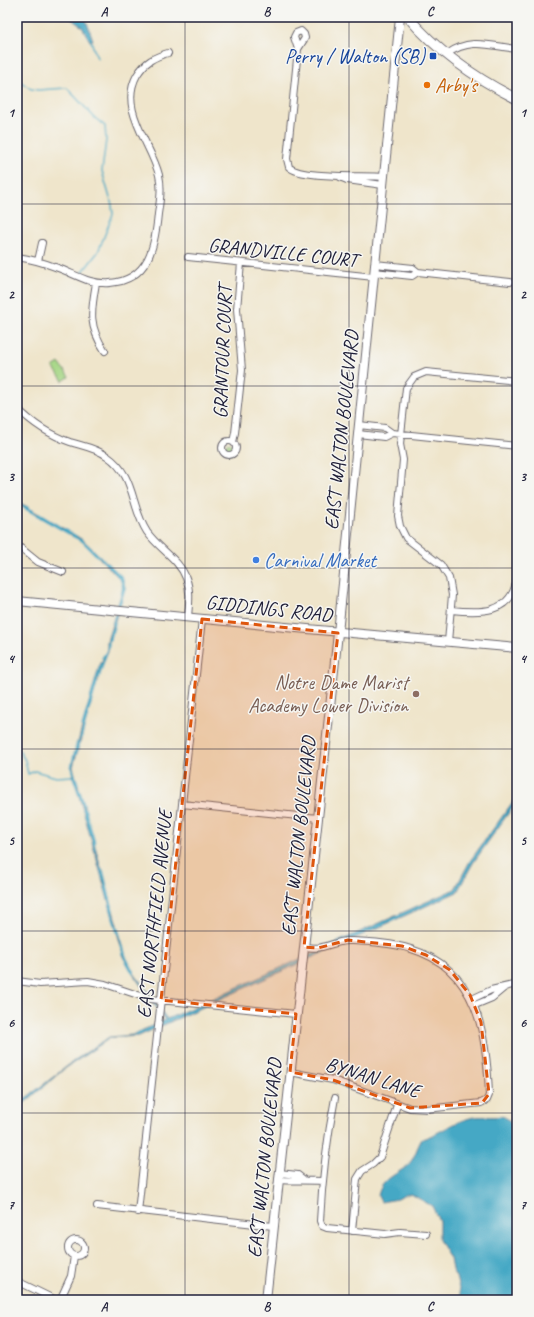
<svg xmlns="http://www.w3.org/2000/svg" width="534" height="1317" viewBox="0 0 534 1317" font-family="Caveat,sans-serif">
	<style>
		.green { fill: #a5d684; stroke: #647c60 }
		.water { fill: #45a8c5; stroke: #346580 }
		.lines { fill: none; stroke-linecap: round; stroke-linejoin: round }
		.stream { stroke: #45a8c5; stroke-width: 1.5 }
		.street-casing { stroke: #6a666d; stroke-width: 8 }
		.secondary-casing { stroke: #6a666d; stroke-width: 10 }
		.primary-casing { stroke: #6a666d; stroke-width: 11 }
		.street { stroke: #fff; stroke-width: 6 }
		.secondary { stroke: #fff; stroke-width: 8 }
		.primary { stroke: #fff; stroke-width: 9 }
		.marked { fill: #de560e; fill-opacity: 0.2; stroke: #de560e; stroke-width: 3; stroke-dasharray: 8 5; stroke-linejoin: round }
		.grid { fill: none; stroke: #22223b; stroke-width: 1; stroke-opacity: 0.55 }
		.transit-dot { fill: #1a4fb4; stroke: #f6f6f2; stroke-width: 1.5 }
		.food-dot { fill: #e8710a; stroke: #f6f6f2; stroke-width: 1.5 }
		.shop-dot { fill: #3f7fe0; stroke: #f6f6f2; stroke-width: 1.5 }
		.education-dot { fill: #8d6e63; stroke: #f6f6f2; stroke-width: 1.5 }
		.labels { text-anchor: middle; stroke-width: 3; stroke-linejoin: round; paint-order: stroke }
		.transit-label { font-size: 20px; fill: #164399; stroke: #f6f6f2; text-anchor: end }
		.food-label { font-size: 20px; fill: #c56008; stroke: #f6f6f2; text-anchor: start }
		.street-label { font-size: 20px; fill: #22223b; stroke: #f6f6f2 }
		.shop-label { font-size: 20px; fill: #366cbe; stroke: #f6f6f2; text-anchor: start }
		.education-label { font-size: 20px; fill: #785e54; stroke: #f6f6f2; text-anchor: end }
		.neatline { fill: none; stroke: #22223b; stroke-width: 1.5 }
		.grid-label { font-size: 13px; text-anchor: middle; font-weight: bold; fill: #22223b }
	</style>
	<rect width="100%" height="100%" fill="#f6f6f2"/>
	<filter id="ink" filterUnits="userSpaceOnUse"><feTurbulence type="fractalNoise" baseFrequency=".025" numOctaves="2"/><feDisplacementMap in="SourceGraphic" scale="8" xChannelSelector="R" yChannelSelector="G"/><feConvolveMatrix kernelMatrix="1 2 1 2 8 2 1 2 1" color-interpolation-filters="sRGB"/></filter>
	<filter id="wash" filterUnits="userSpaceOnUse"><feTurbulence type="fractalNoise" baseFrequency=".012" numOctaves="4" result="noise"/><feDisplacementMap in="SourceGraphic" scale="16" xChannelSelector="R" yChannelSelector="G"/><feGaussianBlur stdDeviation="0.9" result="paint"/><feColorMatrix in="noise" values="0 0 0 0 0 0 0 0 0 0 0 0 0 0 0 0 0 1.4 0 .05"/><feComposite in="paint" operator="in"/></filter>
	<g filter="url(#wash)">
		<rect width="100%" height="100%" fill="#efe5cb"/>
		<!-- green -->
		<path class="green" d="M59 363 69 377 63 381 53 367Z
			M225 448a5 5 0 1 1 10 0a5 5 0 1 1-10 0Z"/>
		<!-- water -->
		<path class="water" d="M69 17H85L93 40 90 41 82 27Z
			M17 501 83 540 122 577 125 588 109 641 108 651 101 668 73 767 126 957 134 973 167 1019 455 889 470 861 517 796V801L473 863 457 892 139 1036 110 1038 63 1070 22 1105 17 1107V1105L75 1060 109 1037 132 1035 165 1020 133 974 124 957 71 767 99 667 107 651V641L123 588V582L82 541 17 504Z
			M501 1116C515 1119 514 1135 517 1146V1300H462L456 1277 452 1270 450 1259 439 1240V1221L432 1206 411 1194 405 1195 398 1199 381 1202 378 1196C381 1179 396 1175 407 1166 415 1159 417 1146 422 1139 439 1134 453 1122 470 1118 480 1115 491 1118 501 1116Z"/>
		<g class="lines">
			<!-- stream -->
			<path class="stream" d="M91 41 97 58
				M17 79 31 89 38 90 67 88 95 118 105 126 106 140 102 171 112 205 113 214 98 252 81 274
				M17 501 22 505
				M17 504 69 534
				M26 506 33 511
				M39 514 60 527
				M64 529 76 536
				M72 536 82 541 98 557
				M81 539 122 577 125 588 119 607
				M103 561 109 567
				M113 571C127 584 123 589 118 606
				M113 624 115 615
				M110 640 115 623
				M102 658 107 651 111 630
				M99 678 109 644
				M82 727 100 666
				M81 738 97 682
				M17 739 18 749 25 760 28 774 35 771 56 777 73 776
				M76 755 79 743
				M73 770 78 784
				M72 772 71 767 77 742
				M73 777 81 800
				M79 789 84 805
				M83 808 95 848
				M85 809 95 843
				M100 867 103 879
				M103 870 113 911
				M105 885 117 933
				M117 926 126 957 134 973
				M121 945 123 954
				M124 958 133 974"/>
		</g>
	</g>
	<g filter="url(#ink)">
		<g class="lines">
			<!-- street casing -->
			<g class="street-casing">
				<path id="street" d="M298 49 305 38 304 34 301 31 296 33 294 37 298 49 287 159 289 167C301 179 365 175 384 177
					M447 54C471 37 490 46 517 49
					M340 177 347 180 383 185
					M17 257C31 259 45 263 58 268 75 274 90 285 110 283 149 280 155 246 158 214 160 201 162 188 159 175 151 143 118 109 137 75 145 62 154 57 168 53
					M188 257 374 277
					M38 261 42 243
					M375 264 413 268 418 272 510 282
					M374 272 412 276 418 272
					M96 283C91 311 88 326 105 351
					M17 408C32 423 50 435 70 442 83 446 96 448 107 456 136 476 130 506 147 532 159 549 179 559 186 578 191 591 189 604 188 617
					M359 425 385 428 392 433 517 446
					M358 434 384 437 392 433
					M222 448a7 7 0 1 1 14 0a7 7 0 1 1-14 0Z
					M233 442 235 433 242 370 237 309 241 263
					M17 545 38 562 63 572
					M451 610C479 613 512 615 517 578
					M448 642 452 595 449 578 441 565 406 538 400 526 398 516 403 460 400 444 406 388 414 377 426 372 517 381
					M182 804 318 818
					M17 981 40 984 88 981 105 984 150 999 296 1014
					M472 999 491 990 517 984
					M475 1005 492 998 504 988
					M290 1072 333 1080 410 1108 427 1109 481 1103 487 1100 489 1095C487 1035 478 969 411 949 392 943 370 942 351 941 340 940 332 945 322 947 316 949 309 947 304 947
					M335 1098C327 1139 322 1180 320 1221L322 1226 327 1228 385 1234 400 1232 426 1234
					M279 1173 298 1175 303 1179
					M278 1180C294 1181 307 1180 322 1181
					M97 1206 273 1226
					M138 1212 202 619
					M352 1231 357 1179 362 1171 373 1164 380 1157 397 1105
					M68 1248a8 8 0 1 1 16 0a8 8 0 1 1-16 0Z
					M17 1281 56 1300
					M60 1300 71 1276 74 1256"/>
			</g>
			<!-- secondary casing -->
			<g class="secondary-casing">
				<path id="secondary" d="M17 601C184 618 350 633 517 648
					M266 1300 338 633 400 17"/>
			</g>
			<!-- primary casing -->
			<g class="primary-casing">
				<path id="primary" d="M408 17C437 51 477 79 517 99"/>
			</g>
			<!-- street -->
			<use href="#street" class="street"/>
			<!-- secondary -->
			<use href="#secondary" class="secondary"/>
			<!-- primary -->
			<use href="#primary" class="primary"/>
		</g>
	</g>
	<!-- marked area -->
	<path class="marked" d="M202 619 338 633 304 947 318 948 348 940 402 946 426 955 450 970 470 995 481 1022 489 1094 482 1103 410 1108 333 1080 290 1072 296 1014 161 1000Z"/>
	<!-- grid -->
	<path class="grid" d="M185 17V1300M349 17V1300M17 204H517M17 386H517M17 568H517M17 749H517M17 931H517M17 1113H517"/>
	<!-- markers -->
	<rect class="transit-dot" x="429" y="52" width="8" height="8" rx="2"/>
	<circle class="food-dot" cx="427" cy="85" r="4"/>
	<circle class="shop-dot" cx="256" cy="560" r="4"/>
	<circle class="education-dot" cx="416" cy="694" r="4"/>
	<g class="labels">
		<!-- transit labels -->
		<g class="transit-label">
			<text x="425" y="63">Perry / Walton (SB)</text>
		</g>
		<!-- food labels -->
		<g class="food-label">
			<text x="435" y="92">Arby's</text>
		</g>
		<!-- street labels -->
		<g class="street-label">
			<text transform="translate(283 252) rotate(6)" y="7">GRANDVILLE COURT</text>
			<text transform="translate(222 352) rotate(-88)" y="7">GRANTOUR COURT</text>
			<text transform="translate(341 430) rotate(-84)" y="7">EAST WALTON BOULEVARD</text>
			<text transform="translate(269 608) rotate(6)" y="7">GIDDINGS ROAD</text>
			<text transform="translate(298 836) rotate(-84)" y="7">EAST WALTON BOULEVARD</text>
			<text transform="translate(154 914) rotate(-84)" y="7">EAST NORTHFIELD AVENUE</text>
			<text transform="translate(373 1077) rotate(17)" y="7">BYNAN LANE</text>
			<text transform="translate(264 1158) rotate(-84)" y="7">EAST WALTON BOULEVARD</text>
		</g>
		<!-- shop labels -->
		<g class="shop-label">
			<text x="264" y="567">Carnival Market</text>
		</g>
		<!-- education labels -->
		<g class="education-label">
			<text x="408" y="689">Notre Dame Marist<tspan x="408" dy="23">Academy Lower Division</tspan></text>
		</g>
	</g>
	<!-- margin -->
	<rect width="534" height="1317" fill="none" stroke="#f6f6f2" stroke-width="44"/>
	<rect x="22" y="22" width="490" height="1273" class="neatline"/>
	<g class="grid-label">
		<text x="104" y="16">A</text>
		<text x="267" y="16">B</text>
		<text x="430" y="16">C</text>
		<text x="11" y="117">1</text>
		<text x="523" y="117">1</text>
		<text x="11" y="299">2</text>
		<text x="523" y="299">2</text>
		<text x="11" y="481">3</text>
		<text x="523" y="481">3</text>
		<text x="11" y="663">4</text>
		<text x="523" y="663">4</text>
		<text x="11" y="845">5</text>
		<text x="523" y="845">5</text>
		<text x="11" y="1027">6</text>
		<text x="523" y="1027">6</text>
		<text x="11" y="1209">7</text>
		<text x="523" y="1209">7</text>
		<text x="104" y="1311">A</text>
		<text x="267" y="1311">B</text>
		<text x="430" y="1311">C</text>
	</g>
</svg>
